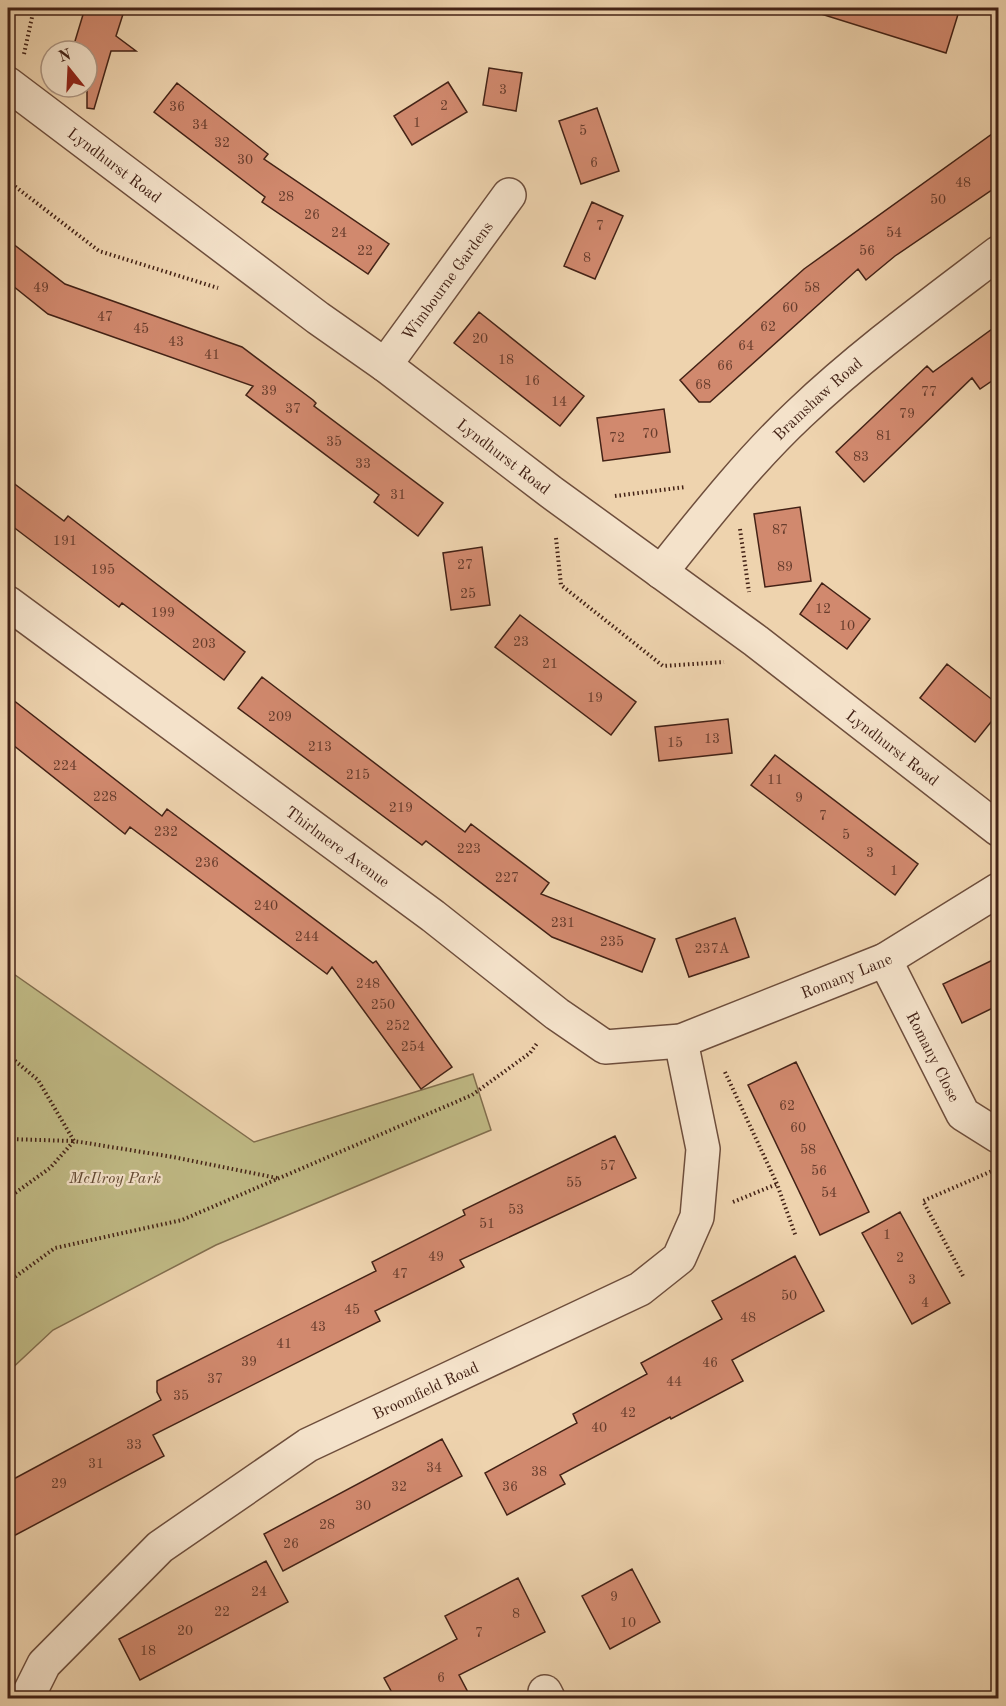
<svg xmlns="http://www.w3.org/2000/svg" width="1006" height="1706" viewBox="0 0 1006 1706" font-family="'Old Standard TT',serif">
	<style>
		.green { fill: #c0ba85; stroke: #826e4e; stroke-width: 1.5 }
		.building { fill: #d1896e; stroke: #432216; stroke-width: 1.5 }
		.lines { fill: none; stroke-linecap: round; stroke-linejoin: round }
		.minor-casing { stroke: #6e4e3c; stroke-width: 36 }
		.path { stroke: #432216; stroke-width: 4; stroke-dasharray: 1.5 3; stroke-linecap: butt }
		.minor { stroke: #f4e2ca; stroke-width: 33 }
		.labels { text-anchor: middle; stroke-width: 4.5; stroke-linejoin: round; paint-order: stroke }
		.number-label { font-size: 14px; fill: #663c2c }
		.street-label { font-size: 16px; fill: #432216; stroke: #f4e2ca }
		.park-label { font-size: 16px; font-style: italic; fill: #624832; stroke: #f4e2ca }
	</style>
	<rect width="100%" height="100%" fill="#eed3ae"/>
	<filter id="stains"><feTurbulence type="fractalNoise" baseFrequency=".00333" numOctaves="4"/><feColorMatrix values="0 0 0 0 .2 0 0 0 0 .09 0 0 0 0 .02 0 0 0 .5 -.17"/></filter>
	<radialGradient id="worn" r=".72"><stop offset=".6" stop-color="#630" stop-opacity="0"/><stop offset="1" stop-color="#630" stop-opacity=".3"/></radialGradient>
	<!-- green -->
	<path class="green" d="M8 970 254 1142 473 1074 491 1130 216 1245 53 1330 8 1372Z"/>
	<!-- building -->
	<path class="building" d="M85 8H125L116 36 136 51H111L94 109 87 108V51H72Z
		M822 8H960L946 53 821 14Z
		M489 68 522 73 516 111 483 105Z
		M448 82 467 112 412 145 394 116Z
		M177 83 268 154 264 159 389 244 368 274 262 202 265 197 154 112Z
		M597 108 619 171 581 184 559 121Z
		M999 129V185L895 256 866 280 858 269 710 402H699L680 380 804 269Z
		M592 202 623 216 595 279 564 266Z
		M8 240 65 284 242 347 313 400 316 403 314 406 443 503 418 536 374 502 379 495 246 395 253 386 48 314 8 282Z
		M479 312 584 396 560 426 454 343Z
		M999 324V376L980 389 972 378 864 482 836 452 927 366 933 372Z
		M664 409 670 452 603 461 597 418Z
		M8 479 64 521 68 516 245 652 224 680 122 603 119 607 8 523Z
		M800 507 811 581 765 587 754 514Z
		M482 547 490 605 451 610 443 553Z
		M822 583 870 619 847 649 800 614Z
		M520 615 636 702 611 735 495 647Z
		M947 664 999 705V712L975 742 920 698Z
		M262 677 465 832 471 824 549 883 541 894 655 939 642 972 552 937 426 841 422 845 238 708Z
		M8 696 162 816 167 809 373 963 376 961 452 1067 421 1089 332 967 327 974 130 827 125 834 8 741Z
		M728 719 732 753 659 761 655 727Z
		M775 755 918 864 895 895 751 785Z
		M735 918 749 957 689 977 676 939Z
		M999 957V1005L962 1023 943 984Z
		M796 1062 869 1212 820 1235 748 1085Z
		M615 1136 636 1178 460 1260 464 1267 375 1311 380 1321 153 1435 164 1456 8 1539V1482L161 1400 157 1392V1381L376 1271 372 1262 465 1215 463 1210Z
		M900 1212 950 1303 912 1324 862 1233Z
		M795 1256 824 1311 732 1360 743 1381 671 1419 670 1417 560 1475 565 1484 507 1515 485 1473 577 1423 573 1414 647 1374 641 1363 722 1319 712 1301Z
		M442 1439 462 1476 283 1571 264 1534Z
		M266 1561 288 1602 140 1680 119 1639Z
		M632 1569 660 1622 610 1649 582 1596Z
		M518 1578 545 1632 459 1675 471 1698H395L384 1678 457 1639 445 1616Z"/>
	<g class="lines">
		<!-- minor casing -->
		<g class="minor-casing">
			<g id="minor">
				<path id="s1" d="M8 84 318 318 385 365 551 492 756 641 998 829"/>
				<path id="s2" d="M385 365 509 195"/>
				<path id="s3" d="M661 572C705 517 748 462 799 414 861 355 931 304 998 253"/>
				<path id="s4" d="M8 603 433 916 557 1014 605 1047 681 1041 885 960 998 890"/>
				<path id="s5" d="M885 960 963 1114 998 1136"/>
				<path d="M545 1692 548 1698"/>
				<path id="s6" d="M27 1698 44 1664 160 1547 308 1445 640 1289 679 1258 697 1217 703 1149 681 1041"/>
			</g>
		</g>
		<!-- path -->
		<path class="path" d="M24 54 34 8
			M8 181 99 251 218 288
			M615 496 685 487
			M740 529 749 592
			M556 538 561 585 663 666 724 662
			M8 1055 38 1080 74 1141 173 1157 277 1178
			M725 1072 777 1184 796 1237
			M8 1139 73 1141
			M8 1198 50 1168 74 1141
			M733 1202 777 1184
			M963 1276 923 1201 992 1171
			M8 1282 55 1248 182 1220 472 1095 530 1053 538 1042"/>
		<!-- minor -->
		<use href="#minor" class="minor"/>
	</g>
	<g class="labels">
		<!-- number labels -->
		<g class="number-label">
			<text x="503" y="94">3</text>
			<text x="444" y="110">2</text>
			<text x="177" y="111">36</text>
			<text x="417" y="127">1</text>
			<text x="200" y="129">34</text>
			<text x="583" y="135">5</text>
			<text x="222" y="147">32</text>
			<text x="245" y="164">30</text>
			<text x="594" y="167">6</text>
			<text x="963" y="187">48</text>
			<text x="286" y="201">28</text>
			<text x="938" y="204">50</text>
			<text x="312" y="219">26</text>
			<text x="600" y="230">7</text>
			<text x="339" y="237">24</text>
			<text x="894" y="237">54</text>
			<text x="365" y="255">22</text>
			<text x="867" y="255">56</text>
			<text x="587" y="262">8</text>
			<text x="41" y="292">49</text>
			<text x="812" y="292">58</text>
			<text x="790" y="312">60</text>
			<text x="105" y="321">47</text>
			<text x="768" y="331">62</text>
			<text x="141" y="333">45</text>
			<text x="480" y="343">20</text>
			<text x="176" y="346">43</text>
			<text x="746" y="350">64</text>
			<text x="212" y="359">41</text>
			<text x="506" y="364">18</text>
			<text x="725" y="370">66</text>
			<text x="532" y="385">16</text>
			<text x="703" y="389">68</text>
			<text x="269" y="395">39</text>
			<text x="929" y="396">77</text>
			<text x="559" y="406">14</text>
			<text x="293" y="413">37</text>
			<text x="907" y="418">79</text>
			<text x="650" y="438">70</text>
			<text x="884" y="440">81</text>
			<text x="617" y="442">72</text>
			<text x="334" y="446">35</text>
			<text x="861" y="461">83</text>
			<text x="363" y="468">33</text>
			<text x="398" y="499">31</text>
			<text x="780" y="534">87</text>
			<text x="65" y="545">191</text>
			<text x="465" y="569">27</text>
			<text x="785" y="571">89</text>
			<text x="103" y="574">195</text>
			<text x="468" y="598">25</text>
			<text x="823" y="613">12</text>
			<text x="163" y="617">199</text>
			<text x="847" y="630">10</text>
			<text x="521" y="646">23</text>
			<text x="204" y="648">203</text>
			<text x="550" y="668">21</text>
			<text x="595" y="702">19</text>
			<text x="280" y="721">209</text>
			<text x="712" y="743">13</text>
			<text x="675" y="747">15</text>
			<text x="320" y="751">213</text>
			<text x="65" y="770">224</text>
			<text x="358" y="779">215</text>
			<text x="775" y="784">11</text>
			<text x="105" y="801">228</text>
			<text x="799" y="802">9</text>
			<text x="401" y="812">219</text>
			<text x="823" y="820">7</text>
			<text x="166" y="836">232</text>
			<text x="846" y="839">5</text>
			<text x="469" y="853">223</text>
			<text x="870" y="857">3</text>
			<text x="207" y="867">236</text>
			<text x="894" y="875">1</text>
			<text x="507" y="882">227</text>
			<text x="266" y="910">240</text>
			<text x="563" y="927">231</text>
			<text x="307" y="941">244</text>
			<text x="612" y="946">235</text>
			<text x="712" y="953">237A</text>
			<text x="368" y="988">248</text>
			<text x="383" y="1009">250</text>
			<text x="398" y="1030">252</text>
			<text x="413" y="1051">254</text>
			<text x="787" y="1110">62</text>
			<text x="798" y="1132">60</text>
			<text x="808" y="1154">58</text>
			<text x="608" y="1170">57</text>
			<text x="819" y="1175">56</text>
			<text x="574" y="1187">55</text>
			<text x="829" y="1197">54</text>
			<text x="516" y="1214">53</text>
			<text x="487" y="1228">51</text>
			<text x="887" y="1239">1</text>
			<text x="436" y="1261">49</text>
			<text x="900" y="1262">2</text>
			<text x="400" y="1278">47</text>
			<text x="912" y="1284">3</text>
			<text x="789" y="1300">50</text>
			<text x="925" y="1307">4</text>
			<text x="352" y="1314">45</text>
			<text x="748" y="1322">48</text>
			<text x="318" y="1331">43</text>
			<text x="284" y="1348">41</text>
			<text x="249" y="1366">39</text>
			<text x="710" y="1367">46</text>
			<text x="215" y="1383">37</text>
			<text x="674" y="1386">44</text>
			<text x="181" y="1400">35</text>
			<text x="628" y="1417">42</text>
			<text x="599" y="1432">40</text>
			<text x="134" y="1449">33</text>
			<text x="96" y="1468">31</text>
			<text x="434" y="1472">34</text>
			<text x="539" y="1476">38</text>
			<text x="59" y="1488">29</text>
			<text x="399" y="1491">32</text>
			<text x="510" y="1491">36</text>
			<text x="363" y="1510">30</text>
			<text x="327" y="1529">28</text>
			<text x="291" y="1548">26</text>
			<text x="259" y="1596">24</text>
			<text x="614" y="1601">9</text>
			<text x="222" y="1616">22</text>
			<text x="516" y="1618">8</text>
			<text x="628" y="1627">10</text>
			<text x="185" y="1635">20</text>
			<text x="479" y="1637">7</text>
			<text x="148" y="1655">18</text>
			<text x="441" y="1682">6</text>
		</g>
		<!-- street labels -->
		<g class="street-label">
			<text dy="6" stroke="none"><textPath href="#s1" startOffset="134">Lyndhurst Road</textPath></text>
			<text dy="6" stroke="none"><textPath href="#s2" startOffset="105">Wimbourne Gardens</textPath></text>
			<text dy="6" stroke="none"><textPath href="#s3" startOffset="234">Bramshaw Road</textPath></text>
			<text dy="6" stroke="none"><textPath href="#s1" startOffset="620">Lyndhurst Road</textPath></text>
			<text dy="6" stroke="none"><textPath href="#s1" startOffset="1106">Lyndhurst Road</textPath></text>
			<text dy="6" stroke="none"><textPath href="#s4" startOffset="410">Thirlmere Avenue</textPath></text>
			<text dy="6" stroke="none"><textPath href="#s4" startOffset="998">Romany Lane</textPath></text>
			<text dy="6" stroke="none"><textPath href="#s5" startOffset="108">Romany Close</textPath></text>
			<text dy="6" stroke="none"><textPath href="#s6" startOffset="512">Broomfield Road</textPath></text>
		</g>
		<!-- park labels -->
		<g class="park-label">
			<text x="115" y="1183">McIlroy Park</text>
		</g>
	</g>
	<!-- margin -->
	<rect width="1006" height="1706" fill="none" stroke="#eed3ae" stroke-width="30"/>
	<rect x="9" y="9" width="988" height="1688" fill="none" stroke="#432216" stroke-width="3"/>
	<rect x="15" y="15" width="976" height="1676" fill="none" stroke="#432216" stroke-width="1.5"/>
	<!-- north arrow -->
	<g transform="translate(69 69) rotate(342)"><circle r="28" fill="#f4e2ca" stroke="#ad9582" stroke-width="1.5"/>
	<path d="M0-4.5L10 22L0 15L-10 22Z" fill="#8f2418"/>
	<text y="-9" font-size="16" font-weight="bold" text-anchor="middle" fill="#432216">N</text>
	</g>
	<rect width="100%" height="100%" filter="url(#stains)"/>
	<rect width="100%" height="100%" fill="url(#worn)"/>
</svg>
